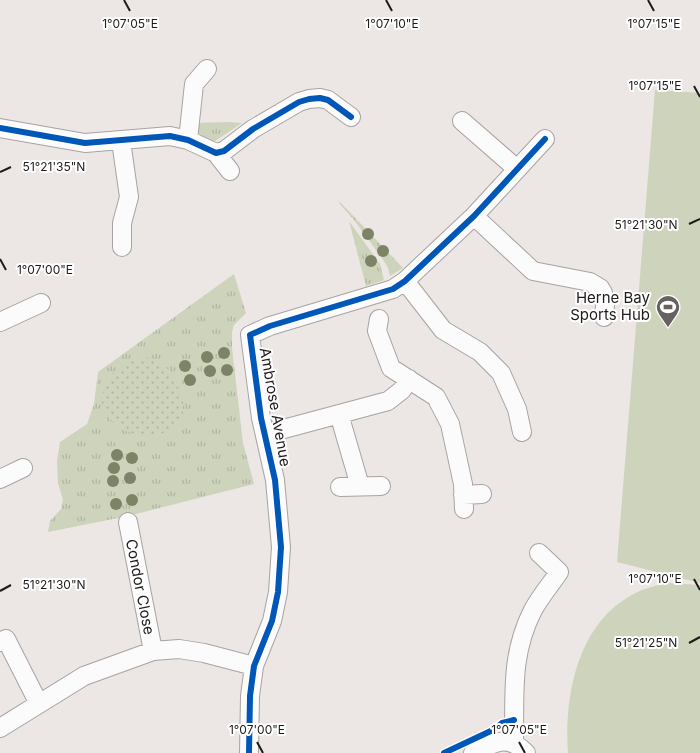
<svg xmlns="http://www.w3.org/2000/svg" width="700" height="753" viewBox="0 0 700 753" font-family="Inter,sans-serif">
	<style>
		.grass { fill: url(#grass-tufts) }
		.park { fill: url(#park-dots) }
		.garden { fill: #cdd4bb }
		.lines { fill: none; stroke-linecap: round; stroke-linejoin: round }
		.minor-casing { stroke: #a8a3a1; stroke-width: 20 }
		.minor { stroke: #fcfbfb; stroke-width: 18 }
		.cycleway-casing { stroke: #fff; stroke-width: 9 }
		.cycleway { stroke: #0057b8; stroke-width: 6 }
		.tree { fill: #7d8367 }
		.ticks { fill: none; stroke: #1f1b1a; stroke-width: 2 }
		.labels { text-anchor: middle; stroke-width: 4; stroke-linejoin: round; paint-order: stroke }
		.poi-label { font-size: 15px; fill: #1f1b1a; stroke: #fff; text-anchor: end }
		.street-label { font-size: 15px; fill: #1f1b1a; stroke: #fff }
		.ticks-label { font-size: 12px; text-anchor: middle; fill: #1f1b1a; stroke: #fff; stroke-width: 4; stroke-linejoin: round; paint-order: stroke }
	</style>
	<defs>
		<pattern id="grass-tufts" width="24" height="20" patternUnits="userSpaceOnUse" patternTransform="scale(1.25)"><rect width="24" height="20" fill="#cdd4bb"/><path d="M3 7l-1-3M5 7V3M7 7l1-3M15 17l-1-3M17 17v-4M19 17l1-3" fill="none" stroke="#b0b5a0"/></pattern>
		<pattern id="park-dots" width="8" height="8" patternUnits="userSpaceOnUse" patternTransform="scale(1.25)"><rect width="8" height="8" fill="#cdd4bb"/><path d="M2 2h.1M6 6h.1" fill="none" stroke="#b0b5a0" stroke-width="1.8" stroke-linecap="round"/></pattern>
	</defs>
	<rect width="100%" height="100%" fill="#ece6e4"/>
	<!-- grass -->
	<path class="grass" d="M229 122 242 123 212 143 196 140 193 123Z
		M340 202 403 268 390 276 388 268 384 261 354 220 339 203Z
		M349 221 380 264 384 280 366 286Z
		M234 274 246 313 234 325 232 332V348L243 443 254 484 128 516 48 532 50 521 61 509 63 500 58 483 57 461 60 442 87 424 94 404 98 372Z"/>
	<!-- park -->
	<path class="park" d="M144 357 158 360 170 370 183 398V418C177 423 169 431 161 434 141 442 107 427 102 404 100 396 106 382 111 375 118 366 134 361 144 357Z"/>
	<!-- garden -->
	<path class="garden" d="M655 90 700 93V583L617 562Z
		M670 583 700 585V753H568C563 681 586 594 670 583Z"/>
	<g class="lines">
		<!-- minor casing -->
		<g class="minor-casing">
			<path id="minor" d="M462 121 517 169
				M0 128 85 143 170 136 188 140 216 153 224 151 253 129 299 102 309 99 320 98 328 100 351 117
				M188 140 194 84 207 69
				M121 141 129 197 122 223V247
				M216 153 230 171
				M474 216 533 271 590 282 600 288 603 293 605 305 604 317
				M405 281 443 330 480 352 501 373 517 409 522 432
				M379 319 377 331 391 368 436 397 450 424 463 484 464 509
				M0 322 41 303
				M339 414 360 486
				M265 434 388 401 402 390 409 379
				M0 479 23 468
				M340 487 381 486
				M463 495 482 494
				M128 522 153 651
				M0 642 6 639 39 704
				M0 728 84 676 153 651 179 649 204 653 254 666
				M514 743C515 694 510 655 533 610 540 597 551 584 559 572L539 553
				M249 753 250 696 254 666 272 621 278 592 281 547 275 480 261 418 250 335 270 326 393 289 405 281 474 216 545 139
				M473 753C494 743 507 733 526 753"/>
		</g>
		<!-- minor -->
		<use href="#minor" class="minor"/>
		<!-- cycleway casing -->
		<g class="cycleway-casing">
			<path id="cycleway" d="M0 128 85 143 170 136 188 140 216 153 224 151 253 129 299 102 309 99 320 98 328 100 351 117
				M249 753 250 696 254 666 272 621 278 592 281 547 275 480 261 418 250 335 270 326 393 289 405 281 474 216 545 139
				M444 753 495 729 502 723 514 720"/>
		</g>
		<!-- cycleway -->
		<use href="#cycleway" class="cycleway"/>
	</g>
	<!-- trees -->
	<g class="tree">
		<circle cx="368" cy="234" r="6"/>
		<circle cx="383" cy="251" r="6"/>
		<circle cx="371" cy="261" r="6"/>
		<circle cx="224" cy="353" r="6"/>
		<circle cx="207" cy="357" r="6"/>
		<circle cx="185" cy="366" r="6"/>
		<circle cx="227" cy="370" r="6"/>
		<circle cx="210" cy="371" r="6"/>
		<circle cx="190" cy="380" r="6"/>
		<circle cx="117" cy="455" r="6"/>
		<circle cx="132" cy="458" r="6"/>
		<circle cx="114" cy="468" r="6"/>
		<circle cx="130" cy="478" r="6"/>
		<circle cx="113" cy="481" r="6"/>
		<circle cx="132" cy="500" r="6"/>
		<circle cx="116" cy="504" r="6"/>
	</g>
	<!-- ticks -->
	<path class="ticks" d="M124 0 130 11M386 0 392 11M648 0 654 11M694 86 700 97M0 172 11 167M689 224 700 219M0 259 6 270M694 579 700 590M0 591 11 585M689 643 700 637M257 742 263 753M519 742 525 753"/>
	<!-- icons -->
	<defs>
		<g id="stadium-pin" transform="scale(1.25)"><path d="M0 17L-7.5 6A9.5 9.5 0 1 1 7.5 6Z" fill="#676261" stroke="#fff"/><path d="M0-5a6.5 5 0 1 0 0 10a6.5 5 0 1 0 0-10ZM-3.5-1.8h7v3.6h-7Z" fill="#fff"/></g>
	</defs>
	<g fill-rule="evenodd">
		<use href="#stadium-pin" x="668" y="307"/>
	</g>
	<g class="labels">
		<!-- poi labels -->
		<g class="poi-label">
			<text x="650" y="303">Herne Bay<tspan x="650" dy="17">Sports Hub</tspan></text>
		</g>
		<!-- street labels -->
		<g class="street-label">
			<text transform="translate(275 407) rotate(80)" y="5">Ambrose Avenue</text>
			<text transform="translate(140 587) rotate(79)" y="5">Condor Close</text>
		</g>
	</g>
	<g class="ticks-label">
		<text x="130" y="28">1°07'05"E</text>
		<text x="392" y="28">1°07'10"E</text>
		<text x="654" y="28">1°07'15"E</text>
		<text x="655" y="90">1°07'15"E</text>
		<text x="54" y="171">51°21'35"N</text>
		<text x="646" y="229">51°21'30"N</text>
		<text x="45" y="274">1°07'00"E</text>
		<text x="655" y="583">1°07'10"E</text>
		<text x="54" y="589">51°21'30"N</text>
		<text x="646" y="647">51°21'25"N</text>
		<text x="257" y="734">1°07'00"E</text>
		<text x="519" y="734">1°07'05"E</text>
	</g>
</svg>
